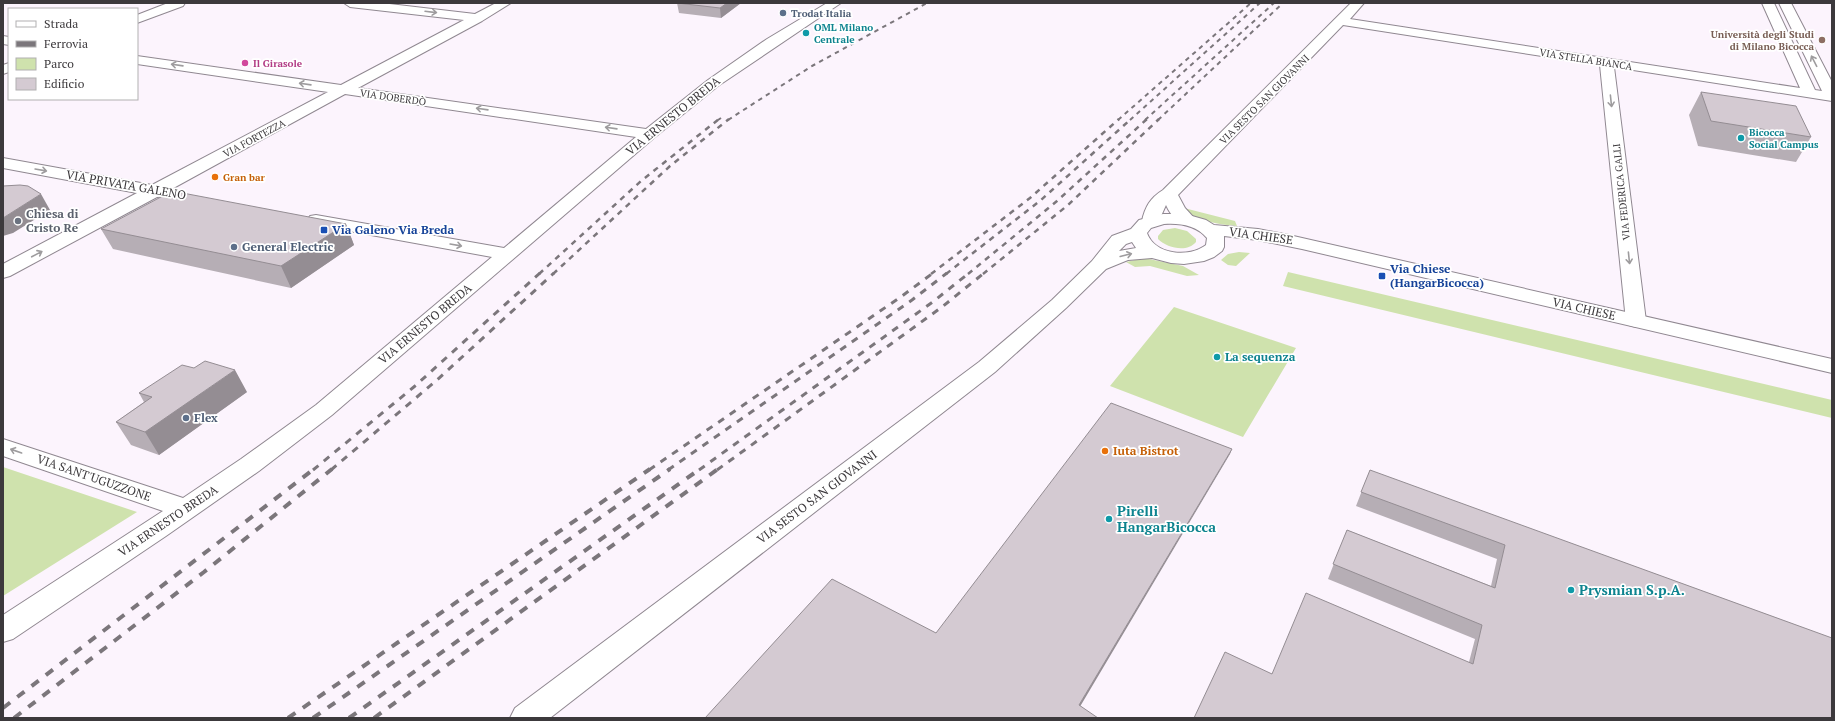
<svg xmlns="http://www.w3.org/2000/svg" width="1835" height="721" viewBox="0 0 1835 721" font-family="'PT Serif',serif">
	<style>
		.green { fill: #cfe2ad }
		.lines { fill: none; stroke-linecap: round; stroke-linejoin: round }
		.minor-casing { stroke: #908891; stroke-width: 2 }
		.tertiary-casing { stroke: #908891; stroke-width: 2 }
		.minor { fill: #fff; fill-rule: evenodd }
		.tertiary { fill: #fff; fill-rule: evenodd }
		.rail-far3 { stroke: #7b767b; stroke-width: 2; stroke-dasharray: 4.5 4.5; stroke-linecap: butt }
		.rail-far2 { stroke: #7b767b; stroke-width: 2.5; stroke-dasharray: 5.5 5.5; stroke-linecap: butt }
		.rail-far1 { stroke: #7b767b; stroke-width: 3; stroke-dasharray: 7 7; stroke-linecap: butt }
		.rail { stroke: #7b767b; stroke-width: 4; stroke-dasharray: 9 9; stroke-linecap: butt }
		.wall { fill: #b6aeb5 }
		.shaded-wall { fill: #948d93 }
		.building { fill: #d4cad2; stroke: #948d93 }
		.oneway { stroke: #9e9c9e }
		.service-dot { fill: #5c6f8a; stroke: #fff; stroke-width: 1.5 }
		.culture-dot { fill: #0f9aa8; stroke: #fff; stroke-width: 1.5 }
		.education-dot { fill: #8d6e63; stroke: #fff; stroke-width: 1.5 }
		.hotel-dot { fill: #d1479c; stroke: #fff; stroke-width: 1.5 }
		.food-dot { fill: #e8710a; stroke: #fff; stroke-width: 1.5 }
		.worship-dot { fill: #6b7280; stroke: #fff; stroke-width: 1.5 }
		.transit-dot { fill: #1a4fb4; stroke: #fff; stroke-width: 1.5 }
		.labels { text-anchor: middle; stroke-width: 3.5; stroke-linejoin: round; paint-order: stroke }
		.far-service-label { font-size: 10px; font-weight: bold; fill: #4e5e75; stroke: #fff; text-anchor: start }
		.far-culture-label { font-size: 10px; font-weight: bold; fill: #0d838f; stroke: #fff; text-anchor: start }
		.far-education-label { font-size: 10px; font-weight: bold; fill: #785e54; stroke: #fff; text-anchor: end }
		.far-street-label { font-size: 10px; fill: #3c393c; stroke: #fff }
		.far-hotel-label { font-size: 10px; font-weight: bold; fill: #b23c85; stroke: #fff; text-anchor: start }
		.far-food-label { font-size: 10px; font-weight: bold; fill: #c56008; stroke: #fff; text-anchor: start }
		.street-label { font-size: 12px; fill: #3c393c; stroke: #fff }
		.worship-label { font-size: 12px; font-weight: bold; fill: #5b616d; stroke: #fff; text-anchor: start }
		.transit-label { font-size: 12px; font-weight: bold; fill: #164399; stroke: #fff; text-anchor: start }
		.service-label { font-size: 12px; font-weight: bold; fill: #4e5e75; stroke: #fff; text-anchor: start }
		.culture-label { font-size: 12px; font-weight: bold; fill: #0d838f; stroke: #fff; text-anchor: start }
		.food-label { font-size: 12px; font-weight: bold; fill: #c56008; stroke: #fff; text-anchor: start }
		.near-culture-label { font-size: 14px; font-weight: bold; fill: #0d838f; stroke: #fff; text-anchor: start }
	</style>
	<rect width="100%" height="100%" fill="#fcf4fd"/>
	<!-- green -->
	<path class="green" d="M1180 207 1235 221 1237 226C1215 224 1197 221 1180 207Z
		M1175 228 1187 231 1196 239V242C1187 253 1167 248 1158 239V236L1163 230Z
		M1239 252 1250 253 1236 266 1228 265 1221 260 1228 254Z
		M1144 258 1183 266 1199 275 1187 276 1150 266 1135 267 1126 262Z
		M1288 272 1832 400V418L1283 286Z
		M1174 307 1296 348 1243 437 1110 386Z
		M3 467 137 512 3 596Z"/>
	<g class="lines">
		<!-- minor casing -->
		<g class="minor-casing">
			<path id="minor" d="M168 3H185L183 6 137 23V15Z
				M344 3H381L475 14 496 3H511L482 21 358 88 646 129 708 80 767 39 827 3H841L718 86 655 137 332 415 259 471 166 536 13 639 3 642V615L163 511 3 456V439L183 498 241 459 316 405 492 257 316 225 310 224 307 220 310 216 316 215 504 248 636 137 345 94 168 191 166 196 157 197 10 276 3 278V264L137 193 3 168V158L152 185 328 92 137 64V56L341 85 464 20 350 7Z
				M1351 3H1364L1350 19 1800 88 1762 3H1774L1815 90 1822 91 1779 3H1791L1832 82V101L1614 67 1646 321 1643 325 1636 327 1629 325 1626 321 1600 65 1343 25 1178 195 1185 208 1196 220 1193 224C1180 227 1171 216 1166 205L1157 225 1151 226 1145 225 1142 221C1145 207 1150 198 1163 190Z
				M3 36 9 37V45L3 44Z
				M9 63V72L3 74V65Z"/>
		</g>
		<!-- tertiary casing -->
		<g class="tertiary-casing">
			<path id="tertiary" d="M1163 214H1185L1206 220 1214 225 1258 229 1289 235 1832 359V373L1302 249 1258 240 1224 236V247L1222 251 1214 257 1204 261 1184 264 1171 263 1152 258 1128 260 1106 269 1066 308 995 372 550 718H510L515 708 979 362 1052 300 1092 261 1112 236 1131 229 1139 220ZM1164 224C1180 223 1196 225 1207 238L1206 245C1189 258 1155 255 1147 233L1151 228ZM1132 242 1136 248 1119 251 1126 244Z"/>
		</g>
		<!-- minor -->
		<use href="#minor" class="minor"/>
		<!-- tertiary -->
		<use href="#tertiary" class="tertiary"/>
		<!-- rail-far3 -->
		<path class="rail-far3" d="M718 120 721 118
			M728 120 812 66 927 3
			M1118 120 1251 3
			M1130 120 1260 3
			M1145 120 1274 3
			M1158 120 1283 3"/>
		<!-- rail-far2 -->
		<path class="rail-far2" d="M539 274 641 181 719 119
			M553 274 670 166 729 119
			M931 274 1030 198 1119 119
			M946 274 1041 200 1131 119
			M968 274 1057 201 1147 119
			M983 274 1068 205 1159 119"/>
		<!-- rail-far1 -->
		<path class="rail-far1" d="M313 470 415 386 540 273
			M331 470 437 380 554 273
			M649 470 902 296 933 273
			M668 470 912 300 947 273
			M699 470 934 301 969 273
			M717 470 942 307 984 273"/>
		<!-- rail -->
		<path class="rail" d="M3 708 314 469
			M14 718 204 572 332 469
			M288 718 650 469
			M313 718 670 469
			M349 718 700 469
			M374 718 718 469"/>
	</g>
	<!-- wall -->
	<path class="wall" d="M677 3H741L721 18 679 13Z
		M1701 92 1811 137 1796 162 1698 146 1689 115Z
		M346 224 354 245 291 288 113 249 101 229Z
		M247 392 159 455 131 445 116 422 144 402 139 393Z
		M1370 470 1832 718 1272 674 1469 662 1475 639 1328 579 1347 530 1491 586 1497 559 1356 506Z"/>
	<!-- shaded-wall -->
	<path class="shaded-wall" d="M727 3H741L721 18 720 8Z
		M41 194 50 210 13 233 3 236V218Z
		M346 224 354 245 291 288 281 266Z
		M235 370 247 392 159 455 145 432Z
		M1232 449 1230 454 1078 710 1079 705Z"/>
	<!-- building -->
	<path class="building" d="M677 3H727L720 8Z
		M1701 92 1796 106 1811 137 1711 121Z
		M20 185 28 186 41 194 3 218V186Z
		M172 191 346 224 281 266 101 229Z
		M205 361 235 370 145 432 116 422 152 397 139 393 182 365 194 368Z
		M1111 403 1232 449 1079 705 1098 718H705L832 579 936 633Z
		M1370 470 1832 638V718H1194L1225 652 1272 674 1306 593 1473 664 1482 625 1333 564 1347 530 1495 588 1505 545 1361 492Z"/>
	<!-- one-way arrows -->
	<defs><path id="oneway-shaft" d="M-6 0H5M1.5-3L5.5 0L1.5 3" fill="none" stroke-width="1.6" stroke-linecap="round" stroke-linejoin="round"/></defs>
	<g class="oneway">
		<use href="#oneway-shaft" transform="translate(431 12) rotate(7)"/>
		<use href="#oneway-shaft" transform="translate(1814 61) rotate(-117)"/>
		<use href="#oneway-shaft" transform="translate(177 65) rotate(-172)"/>
		<use href="#oneway-shaft" transform="translate(305 84) rotate(-172)"/>
		<use href="#oneway-shaft" transform="translate(1611 101) rotate(84)"/>
		<use href="#oneway-shaft" transform="translate(482 109) rotate(-172)"/>
		<use href="#oneway-shaft" transform="translate(611 128) rotate(-172)"/>
		<use href="#oneway-shaft" transform="translate(41 170) rotate(10)"/>
		<use href="#oneway-shaft" transform="translate(456 245) rotate(10)"/>
		<use href="#oneway-shaft" transform="translate(37 254) rotate(-28)"/>
		<use href="#oneway-shaft" transform="translate(1126 255) rotate(-14)"/>
		<use href="#oneway-shaft" transform="translate(1629 258) rotate(84)"/>
		<use href="#oneway-shaft" transform="translate(16 451) rotate(-161)"/>
	</g>
	<!-- markers -->
	<g class="service-dot">
		<circle cx="783" cy="13" r="4"/>
		<circle cx="234" cy="247" r="4"/>
		<circle cx="186" cy="418" r="4"/>
	</g>
	<g class="culture-dot">
		<circle cx="806" cy="33" r="4"/>
		<circle cx="1741" cy="138" r="4"/>
		<circle cx="1217" cy="357" r="4"/>
		<circle cx="1109" cy="519" r="4"/>
		<circle cx="1571" cy="590" r="4"/>
	</g>
	<circle class="education-dot" cx="1822" cy="40" r="4"/>
	<circle class="hotel-dot" cx="245" cy="63" r="4"/>
	<g class="food-dot">
		<circle cx="215" cy="177" r="4"/>
		<circle cx="1105" cy="451" r="4"/>
	</g>
	<circle class="worship-dot" cx="18" cy="221" r="4"/>
	<g class="transit-dot">
		<rect x="320" y="226" width="8" height="8" rx="2"/>
		<rect x="1378" y="272" width="8" height="8" rx="2"/>
	</g>
	<g class="labels">
		<!-- far-service labels -->
		<g class="far-service-label">
			<text x="791" y="17">Trodat Italia</text>
		</g>
		<!-- far-culture labels -->
		<g class="far-culture-label">
			<text x="814" y="31">OML Milano<tspan x="814" dy="12">Centrale</tspan></text>
			<text x="1749" y="136">Bicocca<tspan x="1749" dy="12">Social Campus</tspan></text>
		</g>
		<!-- far-education labels -->
		<g class="far-education-label">
			<text x="1814" y="38">Università degli Studi<tspan x="1814" dy="12">di Milano Bicocca</tspan></text>
		</g>
		<!-- far-street labels -->
		<g class="far-street-label">
			<text transform="translate(1586 59) rotate(9)" y="4">VIA STELLA BIANCA</text>
			<text transform="translate(393 97) rotate(8)" y="4">VIA DOBERDÒ</text>
			<text transform="translate(1264 99) rotate(-45)" y="4">VIA SESTO SAN GIOVANNI</text>
			<text transform="translate(254 138) rotate(-28)" y="4">VIA FORTEZZA</text>
			<text transform="translate(1621 192) rotate(-96)" y="4">VIA FEDERICA GALLI</text>
		</g>
		<!-- far-hotel labels -->
		<g class="far-hotel-label">
			<text x="253" y="67">Il Girasole</text>
		</g>
		<!-- far-food labels -->
		<g class="far-food-label">
			<text x="223" y="181">Gran bar</text>
		</g>
		<!-- street labels -->
		<g class="street-label">
			<text transform="translate(673 116) rotate(-39)" y="4">VIA ERNESTO BREDA</text>
			<text transform="translate(126 185) rotate(10)" y="4">VIA PRIVATA GALENO</text>
			<text transform="translate(1261 236) rotate(8)" y="4">VIA CHIESE</text>
			<text transform="translate(1584 309) rotate(13)" y="4">VIA CHIESE</text>
			<text transform="translate(425 324) rotate(-40)" y="4">VIA ERNESTO BREDA</text>
			<text transform="translate(94 478) rotate(19)" y="4">VIA SANT'UGUZZONE</text>
			<text transform="translate(817 497) rotate(-37)" y="4">VIA SESTO SAN GIOVANNI</text>
			<text transform="translate(168 521) rotate(-34)" y="4">VIA ERNESTO BREDA</text>
		</g>
		<!-- worship labels -->
		<g class="worship-label">
			<text x="26" y="218">Chiesa di<tspan x="26" dy="14">Cristo Re</tspan></text>
		</g>
		<!-- transit labels -->
		<g class="transit-label">
			<text x="332" y="234">Via Galeno Via Breda</text>
			<text x="1390" y="273">Via Chiese<tspan x="1390" dy="14">(HangarBicocca)</tspan></text>
		</g>
		<!-- service labels -->
		<g class="service-label">
			<text x="242" y="251">General Electric</text>
			<text x="194" y="422">Flex</text>
		</g>
		<!-- culture labels -->
		<g class="culture-label">
			<text x="1225" y="361">La sequenza</text>
		</g>
		<!-- food labels -->
		<g class="food-label">
			<text x="1113" y="455">Iuta Bistrot</text>
		</g>
		<!-- near-culture labels -->
		<g class="near-culture-label">
			<text x="1117" y="516">Pirelli<tspan x="1117" dy="16">HangarBicocca</tspan></text>
			<text x="1579" y="595">Prysmian S.p.A.</text>
		</g>
	</g>
	<!-- border -->
	<rect width="1835" height="721" fill="none" stroke="#3c393c" stroke-width="8"/>
	<!-- legend -->
	<rect x="8" y="8" width="130" height="92" fill="#ffffff" stroke="#b1b0b1"/>
	<rect x="16" y="21" width="20" height="6" fill="#ffffff" stroke="#b1b0b1"/>
	<text x="44" y="28" font-size="12" fill="#3c393c">Strada</text>
	<rect x="16" y="41" width="20" height="6" fill="#7b767b" stroke="#b1b0b1"/>
	<text x="44" y="48" font-size="12" fill="#3c393c">Ferrovia</text>
	<rect x="16" y="58" width="20" height="12" fill="#cfe2ad" stroke="#b1b0b1"/>
	<text x="44" y="68" font-size="12" fill="#3c393c">Parco</text>
	<rect x="16" y="78" width="20" height="12" fill="#d4cad2" stroke="#b1b0b1"/>
	<text x="44" y="88" font-size="12" fill="#3c393c">Edificio</text>
</svg>
